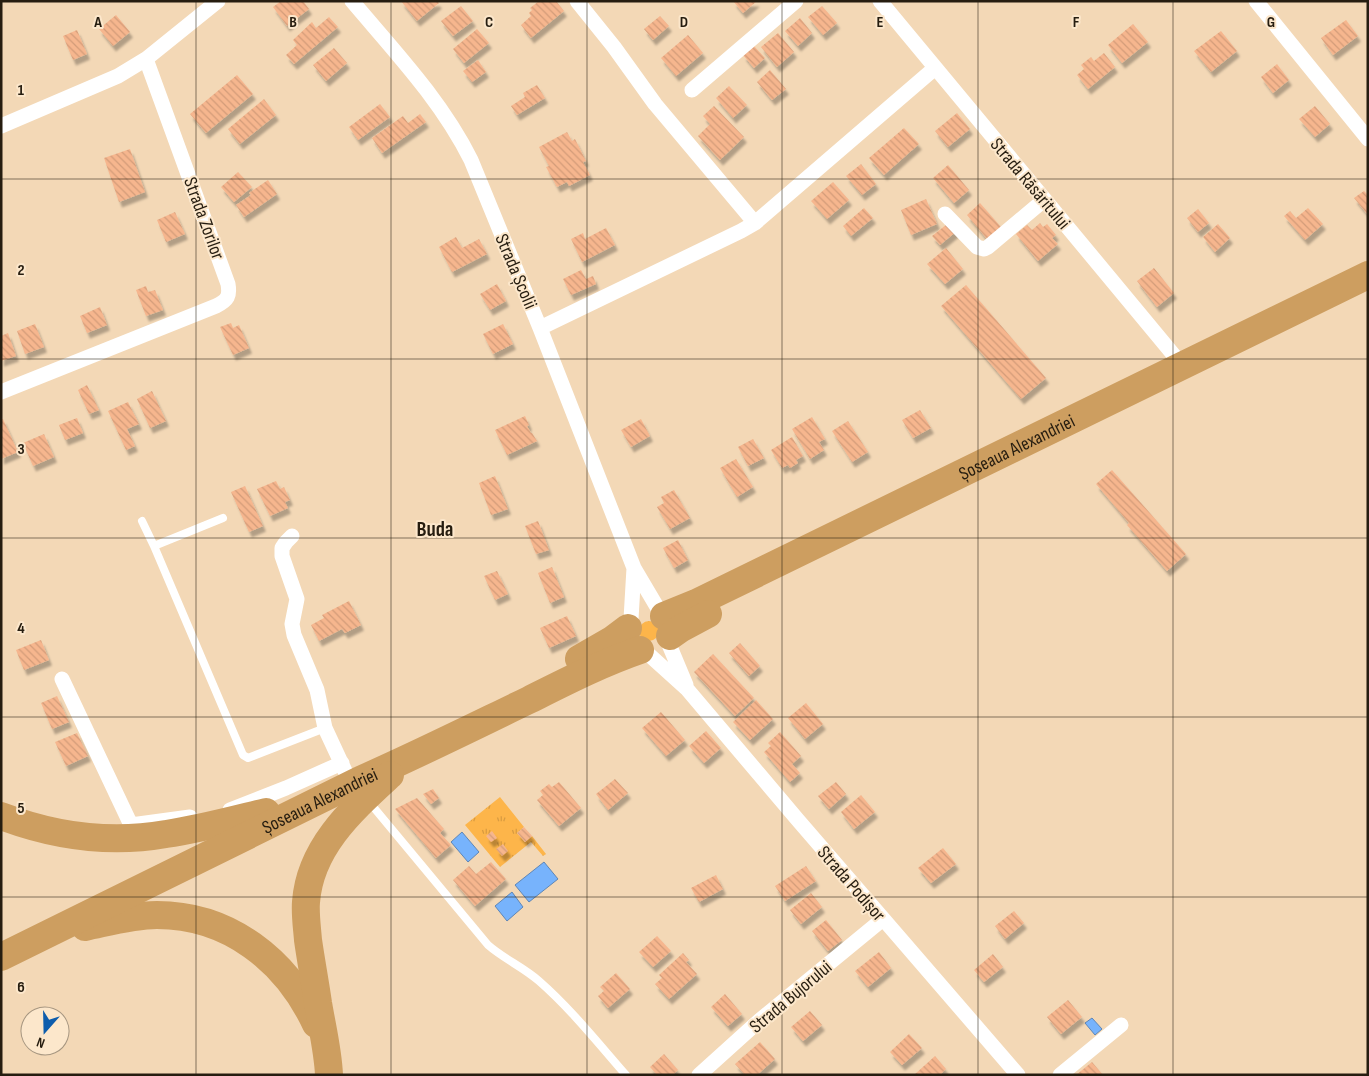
<svg xmlns="http://www.w3.org/2000/svg" width="1369" height="1076" viewBox="0 0 1369 1076" font-family="'Sofia Sans Condensed',sans-serif">
	<style>
		.grass { fill: url(#grass-tufts) }
		.water { fill: #77b3fc; stroke: #5f86b5 }
		.building { fill: url(#building-back-hatch); filter: url(#shadow) }
		.lines { fill: none; stroke-linecap: round; stroke-linejoin: round }
		.lane { stroke: #fff; stroke-width: 8 }
		.street { stroke: #fff; stroke-width: 15 }
		.highway { stroke: #cd9e60; stroke-width: 28 }
		.grid { fill: none; stroke: #261d10; stroke-width: 1; stroke-opacity: 0.55 }
		.labels { text-anchor: middle; stroke-width: 4; stroke-linejoin: round; paint-order: stroke }
		.street-label { font-size: 19px; fill: #261d10; stroke: #fce7cb }
		.quarter-label { font-size: 21px; font-weight: bold; fill: #261d10; stroke: #fce7cb }
		.grid-label { font-size: 16px; text-anchor: middle; font-weight: bold; fill: #261d10; stroke: #fce7cb; stroke-width: 4; stroke-linejoin: round; paint-order: stroke }
	</style>
	<defs>
		<pattern id="grass-tufts" width="24" height="20" patternUnits="userSpaceOnUse" patternTransform="scale(1.25)"><rect width="24" height="20" fill="#fdb54a"/><path d="M3 7l-1-3M5 7V3M7 7l1-3M15 17l-1-3M17 17v-4M19 17l1-3" fill="none" stroke="#d99b40"/></pattern>
		<pattern id="building-back-hatch" width="6" height="6" patternUnits="userSpaceOnUse" patternTransform="scale(1.25)"><rect width="6" height="6" fill="#f6b68e"/><path d="M-1 5l2 2M0 0l6 6M5-1l2 2" fill="none" stroke="#d39c79"/></pattern>
		<filter id="shadow"><feDropShadow dx="3" dy="5.5" stdDeviation="1" flood-color="#0004"/></filter>
	</defs>
	<rect width="100%" height="100%" fill="#f3d8b6"/>
	<!-- grass -->
	<path class="grass" d="M639 631a10 10 0 1 1 20 0a10 10 0 1 1-20 0Z
		M500 797 524 827 517 833 525 842 532 836 546 854 543 856 531 842 500 867 465 825Z"/>
	<!-- water -->
	<path class="water" d="M462 832 479 852 468 862 451 842Z
		M544 862 558 879 529 902 515 885Z
		M512 892 523 907 507 921 495 906Z
		M1092 1018 1102 1029 1095 1035 1085 1023Z"/>
	<!-- building -->
	<path class="building" d="M281 1H303L309 9 287 26 273 7Z
		M401 1H437L439 3 417 21Z
		M539 1H556L564 11 531 38 521 25 531 16 529 13 532 10 530 8Z
		M733 1H757L743 13Z
		M461 6 473 21 453 36 441 21Z
		M822 6 837 23 823 35 808 17Z
		M116 15 130 32 113 46 99 29Z
		M660 16 669 26 653 40 644 29Z
		M329 17 338 27 294 64 286 55 297 45 293 40 312 22 316 28Z
		M800 18 812 33 798 46 785 31Z
		M1346 20 1358 36 1333 55 1321 38Z
		M1133 24 1148 42 1122 63 1108 45Z
		M477 29 489 43 464 63 453 49Z
		M77 30 87 54 73 60 63 36Z
		M1221 31 1237 51 1211 72 1194 51Z
		M778 33 794 52 777 67 761 47Z
		M688 35 703 53 676 76 661 58Z
		M754 46 765 58 754 68 743 55Z
		M334 48 347 63 326 81 313 65Z
		M1104 53 1115 67 1088 89 1077 75 1084 69 1081 65 1091 57 1094 61Z
		M478 60 486 72 472 82 463 71Z
		M1277 64 1289 80 1273 93 1261 77Z
		M770 70 786 89 772 100 757 82Z
		M237 75 253 94 206 133 190 114Z
		M537 85 545 98 517 115 511 106 525 97 523 93Z
		M729 86 747 105 733 118 716 98Z
		M264 99 276 115 240 144 228 129Z
		M380 104 390 117 358 140 349 127Z
		M714 106 744 137 720 160 698 136 710 124 703 116Z
		M1315 106 1330 124 1315 137 1299 119Z
		M957 113 970 129 948 147 935 131Z
		M420 114 426 122 382 153 372 138 403 116 408 123Z
		M904 128 919 144 884 175 869 158Z
		M567 132 572 141 575 139 586 161 583 162 590 175 569 186 567 182 557 187 546 167 549 166 539 147Z
		M130 149 145 192 119 202 104 158Z
		M861 164 876 184 862 195 846 176Z
		M948 165 969 190 954 203 933 178Z
		M238 172 252 187 234 202 221 187Z
		M268 180 277 194 244 217 236 205 251 195 249 193Z
		M833 182 849 200 827 219 811 201Z
		M1364 191 1368 195V215L1354 198Z
		M926 199 937 224 911 235 901 210Z
		M980 203 1001 227 987 239 967 215Z
		M864 208 873 218 851 236 843 226Z
		M1308 208 1323 224 1305 240 1284 216 1290 211 1296 218Z
		M1198 209 1209 223 1198 232 1187 218Z
		M175 212 185 234 166 242 157 220Z
		M951 221 958 230 940 245 932 236Z
		M1040 223 1043 227 1047 224 1056 235 1052 238 1058 244 1038 261 1016 234 1027 225 1032 230Z
		M1218 224 1230 238 1215 252 1203 237Z
		M606 228 615 245 582 262 571 239 583 233 585 239Z
		M456 237 462 248 479 239 487 254 452 272 439 247Z
		M946 248 963 269 945 284 927 264Z
		M1154 268 1174 293 1157 307 1137 281Z
		M581 270 586 279 593 276 596 284 571 295 563 279Z
		M497 284 506 301 490 310 480 294Z
		M966 285 1046 378 1021 399 941 306Z
		M146 286 148 292 155 290 163 310 146 316 136 290Z
		M100 307 107 325 87 333 80 316Z
		M231 323 233 328 239 325 249 348 233 355 220 327Z
		M35 324 44 347 25 354 17 331Z
		M503 324 513 344 493 354 483 334Z
		M8 333 16 356 1 361V336Z
		M87 385 99 410 89 414 78 390Z
		M152 391 166 421 150 428 137 399Z
		M128 402 139 424 127 429 135 446 126 450 108 411Z
		M920 410 931 428 913 438 902 420Z
		M525 416 529 425 527 426 531 433H532L537 441 507 455 495 430Z
		M812 417 825 439 819 442 824 450 810 459 792 429Z
		M77 418 83 433 65 440 59 425Z
		M1 419H3L18 452 1 459Z
		M641 419 650 436 631 447 621 430Z
		M848 421 868 452 852 462 832 431Z
		M44 434 54 457 33 466 23 443Z
		M792 437 803 456 796 460 798 463 790 468 788 465 782 468 771 450Z
		M753 439 764 458 748 466 738 447Z
		M736 459 753 487 737 497 720 468Z
		M1112 470 1186 554 1167 571 1127 525 1129 523 1096 484Z
		M495 476 508 509 491 515 479 483Z
		M276 481 280 489 284 487 290 500 285 502 288 508 270 516 257 489Z
		M245 486 263 526 249 532 231 492Z
		M674 490 690 518 670 529 657 507 664 503 661 497Z
		M538 521 549 550 536 554 525 526Z
		M678 540 688 560 674 568 663 548Z
		M552 567 564 597 550 603 538 573Z
		M497 571 508 594 495 600 484 576Z
		M349 601 361 625 345 633 342 629 319 641 311 625 324 618 322 615Z
		M567 616 576 636 549 648 540 628Z
		M41 640 49 660 24 670 16 650Z
		M740 643 760 666 749 676 729 653Z
		M713 654 754 698 735 716 694 672Z
		M57 696 69 722 52 729 41 703Z
		M756 700 773 719 750 740 733 722Z
		M806 703 823 724 805 739 788 718Z
		M661 712 685 740 666 756 642 728Z
		M706 731 721 748 704 763 689 746Z
		M780 732 801 756 792 764 800 773 790 782 764 752 771 746 768 743Z
		M77 733 88 756 66 766 55 742Z
		M615 779 628 793 608 810 596 794Z
		M559 782 581 808 559 826 537 800 543 795 540 791 549 784 552 787Z
		M836 782 846 794 829 809 818 796Z
		M433 789 439 798 431 804 423 794Z
		M861 795 875 812 854 829 841 812Z
		M417 798 444 829 440 833 451 845 436 858 395 809Z
		M524 827 532 836 525 842 517 833Z
		M492 831 497 838 491 842 486 836Z
		M503 844 508 851 502 856 496 849Z
		M943 848 956 864 931 883 918 868Z
		M491 862 506 879 475 906 453 880 469 866 476 874Z
		M806 866 816 881 785 901 775 886Z
		M716 875 723 889 699 902 691 888Z
		M811 893 822 907 801 924 790 910Z
		M1014 911 1024 923 1005 939 995 926Z
		M826 920 842 940 828 951 812 931Z
		M657 936 671 951 653 967 639 952Z
		M879 952 891 968 868 987 855 971Z
		M683 953 689 960 686 962 697 974 669 999 655 984 662 978 659 975Z
		M993 954 1003 967 984 982 974 970Z
		M616 973 630 989 608 1008 598 996 604 991 600 987Z
		M725 994 742 1014 728 1026 711 1007Z
		M1068 1000 1082 1017 1061 1034 1047 1017Z
		M810 1011 822 1025 803 1041 791 1027Z
		M909 1034 922 1048 902 1065 890 1052Z
		M760 1042 775 1059 757 1075H745L735 1064Z
		M664 1054 678 1070 673 1075H657L650 1067Z
		M935 1056 946 1069 940 1075H914Z
		M1092 1062 1103 1075H1076Z"/>
	<g class="lines">
		<!-- lane -->
		<path class="lane" d="M223 518 154 546 243 755 248 758 325 728
			M142 521 154 546
			M375 809 488 945C504 959 523 967 539 981 571 1009 598 1043 626 1075"/>
		<!-- street -->
		<path class="street" d="M352 1C395 52 441 100 471 160L540 328 634 568 660 612
			M577 1 614 47 655 104 755 223
			M880 1 1182 365
			M1256 1 1368 139
			M692 90 796 1
			M1 126 118 76 146 59 218 1
			M945 214 977 247 984 249 988 247 1044 200
			M540 328 741 231 755 223 935 68
			M1 392 216 306C228 300 230 296 228 284L146 59
			M292 536 286 542 282 548V556L297 599 292 624 294 635 317 690 325 728 345 771
			M631 619 634 568
			M668 642 686 685
			M646 652 687 689 797 819 1018 1075
			M62 679 131 825 190 817
			M230 810 286 788 342 763
			M699 1075 760 1020 883 919
			M1060 1075 1121 1025"/>
		<!-- highway -->
		<g class="highway">
			<path id="s1" d="M664 616 696 603 1368 275"/>
			<path d="M670 636 680 629 708 614"/>
			<path d="M579 659 612 640 628 628"/>
			<path d="M1 816C54 836 110 844 166 834 200 829 233 820 266 812"/>
			<path d="M85 927C109 922 133 915 157 915 229 915 286 960 316 1024"/>
			<path id="s2" d="M1 957 360 780C417 755 473 727 529 700 565 682 602 663 640 650"/>
			<path d="M329 1075C328 1051 322 1027 318 1003 315 982 311 961 308 940 307 927 305 914 306 902 310 847 352 810 390 775"/>
		</g>
	</g>
	<!-- grid -->
	<path class="grid" d="M196 1V1075M391 1V1075M587 1V1075M782 1V1075M978 1V1075M1173 1V1075M1 179H1368M1 359H1368M1 538H1368M1 717H1368M1 897H1368"/>
	<g class="labels">
		<!-- street labels -->
		<g class="street-label">
			<text transform="translate(1031 183) rotate(50)" y="7">Strada Răsăritului</text>
			<text transform="translate(205 218) rotate(70)" y="7">Strada Zorilor</text>
			<text transform="translate(517 271) rotate(67)" y="7">Strada Școlii</text>
			<text dy="7" stroke="none"><textPath href="#s1" startOffset="391">Șoseaua Alexandriei</textPath></text>
			<text dy="7" stroke="none"><textPath href="#s2" startOffset="355">Șoseaua Alexandriei</textPath></text>
			<text transform="translate(852 883) rotate(49)" y="7">Strada Podișor</text>
			<text transform="translate(790 996) rotate(-40)" y="7">Strada Bujorului</text>
		</g>
		<!-- quarter labels -->
		<g class="quarter-label">
			<text x="435" y="536">Buda</text>
		</g>
	</g>
	<g class="grid-label">
		<text x="98" y="27">A</text>
		<text x="293" y="27">B</text>
		<text x="489" y="27">C</text>
		<text x="684" y="27">D</text>
		<text x="880" y="27">E</text>
		<text x="1076" y="27">F</text>
		<text x="1271" y="27">G</text>
		<text x="21" y="95">1</text>
		<text x="21" y="275">2</text>
		<text x="21" y="454">3</text>
		<text x="21" y="633">4</text>
		<text x="21" y="813">5</text>
		<text x="21" y="992">6</text>
	</g>
	<!-- border -->
	<rect width="1369" height="1076" fill="none" stroke="#261d10" stroke-width="5"/>
	<!-- north arrow -->
	<g transform="translate(45 1031) rotate(200)"><circle r="24" fill="#fce7cb" stroke="#a69680"/>
	<path d="M0-4L9 19L0 12L-9 19Z" fill="#0e5dac"/>
	<text y="-8" font-size="14" font-weight="bold" text-anchor="middle" fill="#261d10">N</text>
	</g>
</svg>
